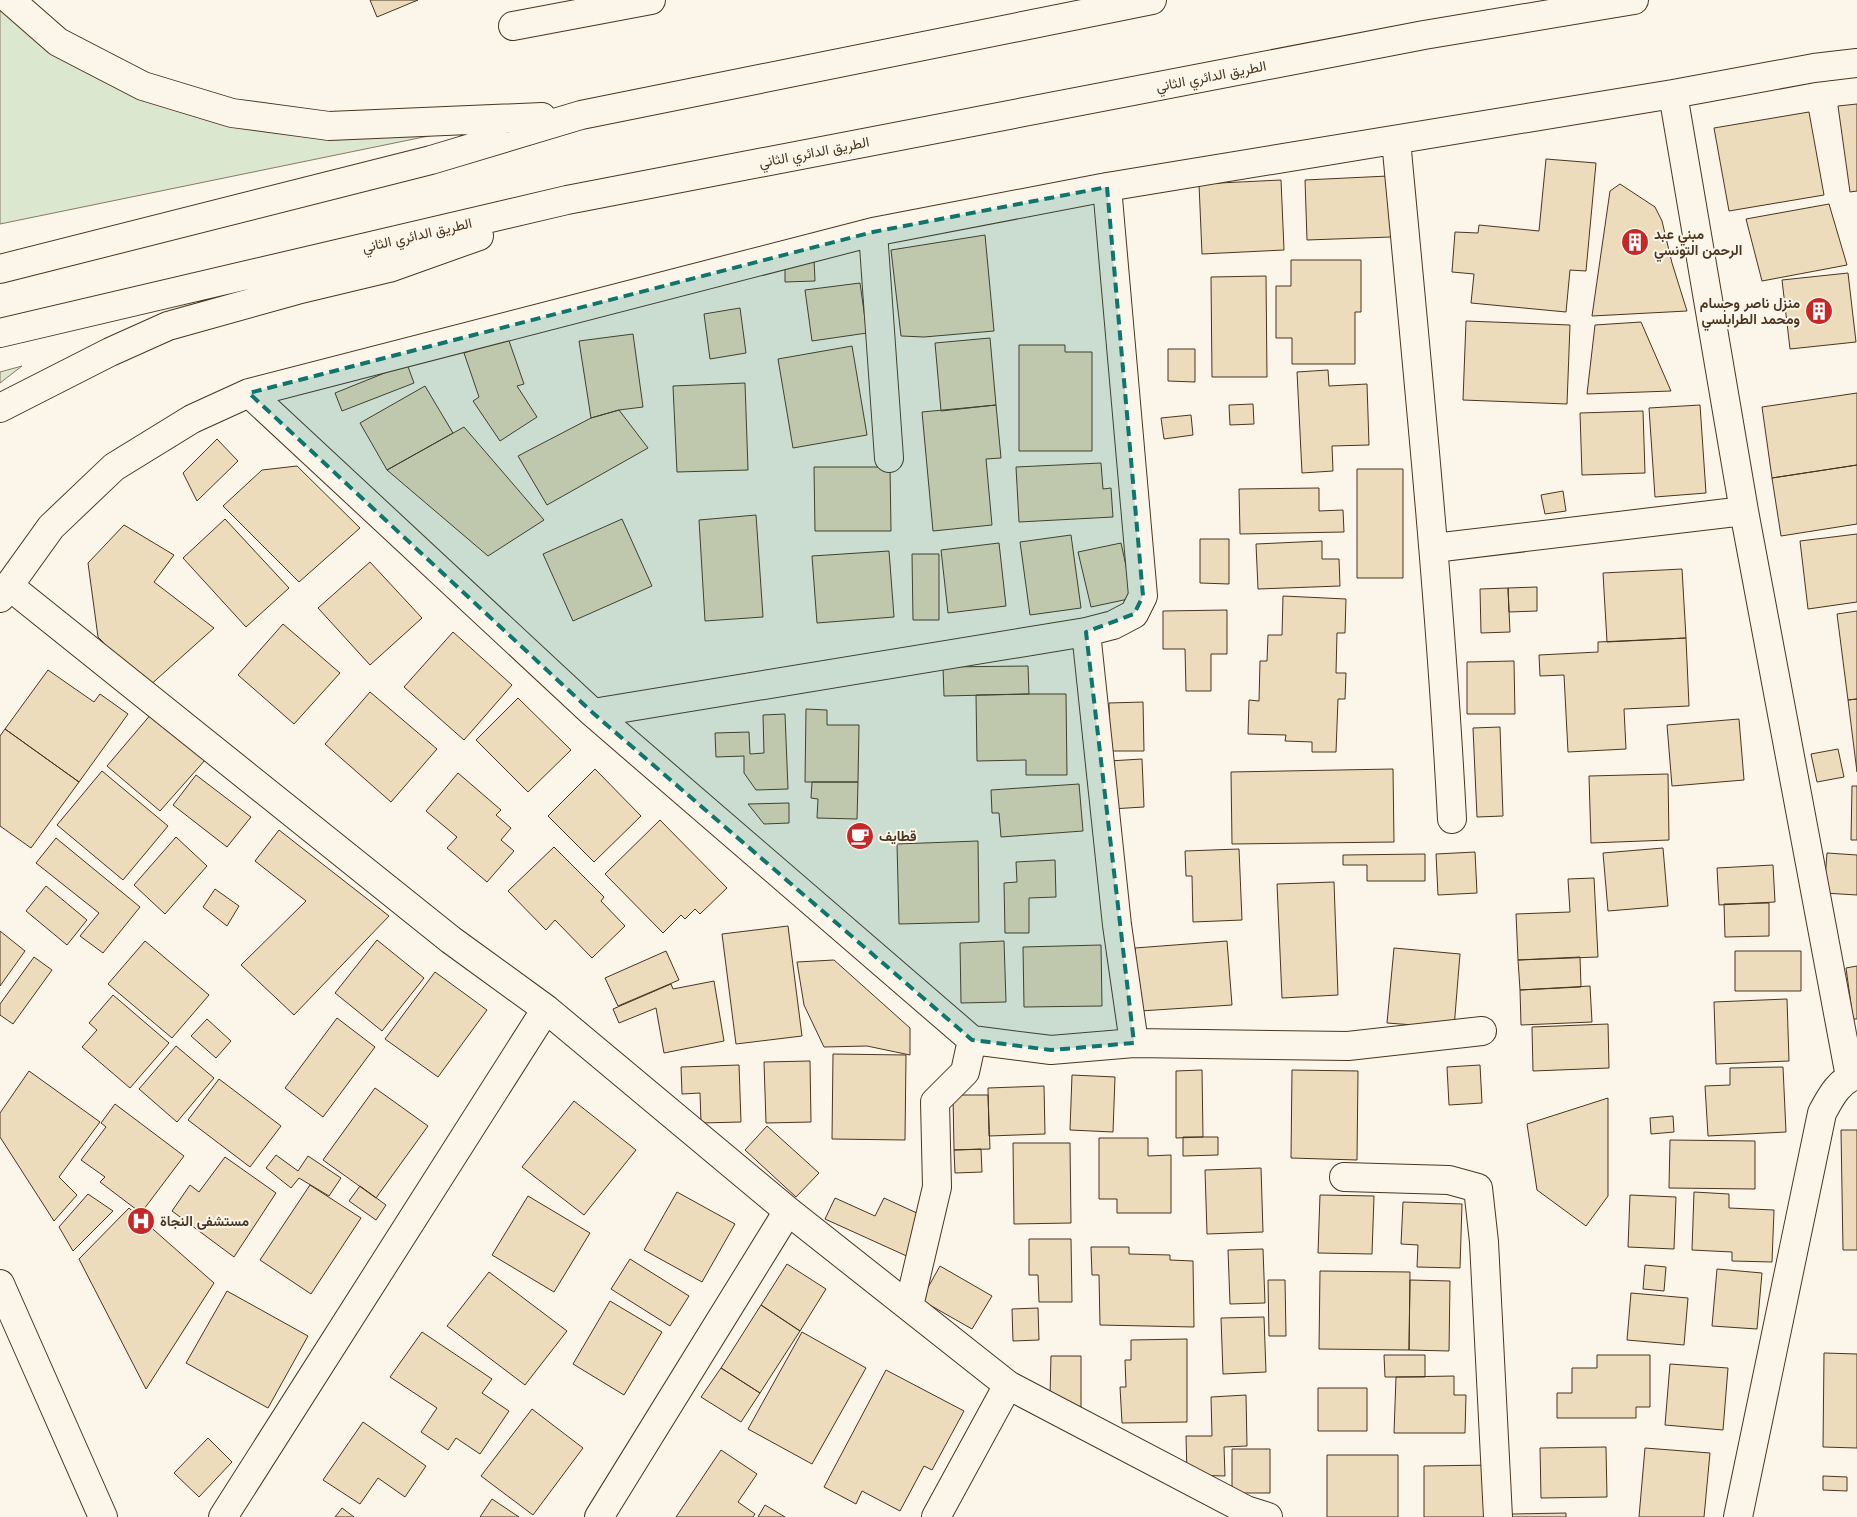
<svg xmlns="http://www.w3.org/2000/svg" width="1857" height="1517" viewBox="0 0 1857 1517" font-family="Arial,Vazirmatn,sans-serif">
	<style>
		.green { fill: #dce7d0; stroke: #887966 }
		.building { fill: #ecdcbc; stroke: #4a3520 }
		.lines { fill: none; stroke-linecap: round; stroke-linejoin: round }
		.minor-casing { stroke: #4a3520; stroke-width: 30 }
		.trunk-casing { stroke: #4a3520; stroke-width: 30 }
		.minor { stroke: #fbf6e9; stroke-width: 28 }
		.trunk { stroke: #fbf6e9; stroke-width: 28 }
		.marked { fill: #0f766e; fill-opacity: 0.2; stroke: #0f766e; stroke-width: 4; stroke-dasharray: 10 6; stroke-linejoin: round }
		.labels { text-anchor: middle; stroke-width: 4; stroke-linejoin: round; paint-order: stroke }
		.street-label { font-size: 14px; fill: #4a3520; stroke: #fbf6e9 }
		.poi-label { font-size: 14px; font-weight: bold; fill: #4a3520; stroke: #fbf6e9; text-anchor: start }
	</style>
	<rect width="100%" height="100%" fill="#fbf6e9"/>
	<!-- green -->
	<path class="green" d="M0 0 143 86 448 132 0 224Z
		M22 366 0 383V372Z"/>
	<!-- building -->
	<path class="building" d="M370 0H418L377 17Z
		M1857 104V191L1850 192 1838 106Z
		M1809 112 1824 195 1729 211 1714 128Z
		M1546 159 1596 163 1586 271 1570 270 1566 312 1471 303 1474 274 1452 272 1455 232 1478 233 1479 225 1539 231Z
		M1388 176 1391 237 1307 240 1305 180Z
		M1281 180 1284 250 1202 254 1199 184Z
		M1620 184 1655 207 1662 221 1672 263 1687 311 1592 316 1610 191Z
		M1829 204 1847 265 1762 281 1746 219Z
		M985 235 994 331 924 337 901 336 891 250Z
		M814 259 815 281 785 282V260Z
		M1291 260H1361V312H1355V364H1292V338H1276V286H1291Z
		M1848 273 1856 342 1790 349 1782 280Z
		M1266 276 1267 377H1212L1211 277Z
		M860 283 867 333 812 341 805 290Z
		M740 308 746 353 710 359 704 314Z
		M1466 321 1570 325 1567 404 1463 400Z
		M1641 322 1671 391 1587 394 1595 325Z
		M633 334 643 407 619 410 591 418 579 341Z
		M508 338 524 384 517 386 537 417 500 441 473 401 479 397 464 353Z
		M990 338 996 405 941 411 935 343Z
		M1019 345H1065V352H1092V451H1019Z
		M852 346 867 435 793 448 778 359Z
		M1168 349H1195V382L1168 381Z
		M407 364 414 383 342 411 335 393Z
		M1328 370 1329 386 1367 384 1369 445 1332 446 1333 471 1302 473 1297 372Z
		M745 383 748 470 677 472 673 386Z
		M425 386 453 433 387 470 360 423Z
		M1857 393V465L1772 478 1762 407Z
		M1253 404 1254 424 1230 425 1229 405Z
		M996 405 1001 458 986 459 992 525 933 531 922 412Z
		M1700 405 1706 493 1655 497 1649 408Z
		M619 410 648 448 547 505 518 456 591 418Z
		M1643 411 1645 473 1582 475 1580 413Z
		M1191 415 1193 435 1164 439 1161 418Z
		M464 427 544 520 488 556 387 470Z
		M217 439 238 461 197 501 183 473Z
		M1101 463 1103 489 1111 488 1113 517 1019 522 1016 467Z
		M1857 465V524L1781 536 1772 478Z
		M297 466 360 528 299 582 223 506 262 470Z
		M814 467H890L891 531H815Z
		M1357 469H1403V578H1357Z
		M1319 488V511L1343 510 1344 532 1240 534 1239 489Z
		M1563 491 1566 511 1545 514 1541 495Z
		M756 515 763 617 705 621 699 520Z
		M225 519 289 588 246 627 183 558Z
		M622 519 652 586 573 621 543 554Z
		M124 525 174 555 154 582 214 628 148 687 98 637 88 563Z
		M1857 534V602L1808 609 1800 541Z
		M1071 535 1081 608 1030 615 1020 542Z
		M1200 539H1229V584L1200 583Z
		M1322 541V559H1339L1340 586 1258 589 1256 544Z
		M999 543 1006 606 948 613 941 550Z
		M1121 543 1133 598 1091 607 1078 552Z
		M889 551 894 617 817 623 812 556Z
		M912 554H939V620H913Z
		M370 562 422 618 370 665 318 608Z
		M1682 569 1686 638 1607 642 1603 573Z
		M1537 587V611L1509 612 1508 588Z
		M1508 588 1510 632 1481 633 1480 589Z
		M1283 596 1346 599 1345 633H1337L1336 673H1346L1345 699H1338L1336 752H1312V742L1285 741 1286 735 1248 734 1249 700 1259 701 1260 661H1267L1268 635H1282Z
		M1227 610V654H1211V691H1186L1185 649H1163V611Z
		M1857 611V699L1848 700 1837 614Z
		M283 624 340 673 294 724 238 675Z
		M453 632 512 685 464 740 404 687Z
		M1686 638 1689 706 1624 709 1626 749 1568 752 1564 675 1540 676 1539 655 1598 652V642Z
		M1514 661 1515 714H1467V662Z
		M1028 666 1029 694 944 696 943 667Z
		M48 670 94 702 100 694 128 714 79 782 5 729Z
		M370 692 437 749 391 802 325 744Z
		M1029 694H1066L1067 775H1026V760L977 761 976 695Z
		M518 698 571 750 528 792 476 740Z
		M1857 699V772L1848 700Z
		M1143 702 1144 751H1110L1109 703Z
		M806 709 827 710V725H859L858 782H805Z
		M152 713 206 759 160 811 107 766Z
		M785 714 788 789 756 790 744 773V756L716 757 715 733 749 732 750 754 764 753 763 715Z
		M1739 719 1744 780 1672 786 1667 725Z
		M1500 727 1503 816 1477 817 1473 728Z
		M5 729 79 782 31 848 0 826V736Z
		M1838 749 1844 777 1817 782 1811 754Z
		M1142 759 1144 807 1111 809 1109 761Z
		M595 769 641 816 594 862 548 816Z
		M1393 769 1394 842 1232 844 1231 772Z
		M102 771 168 826 123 880 57 825Z
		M458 773 501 810 496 815 511 828 501 840 514 851 487 882 447 848 457 837 426 811Z
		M1668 774 1669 840 1591 843 1589 776Z
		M196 775 251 817 227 847 173 805Z
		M812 782H858L857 819 817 818 818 799 811 798Z
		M1079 784 1083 831 1001 837 999 813H992L991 790Z
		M1852 786H1857V840H1851Z
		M789 803V823L764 824 748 804Z
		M660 820 727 888 700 914 695 909 685 919 681 915 663 933 605 874Z
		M279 830 389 916 294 1015 241 965 306 901 255 861Z
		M176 837 207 866 165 914 134 885Z
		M56 838 140 907 103 953 80 936 99 913 36 863Z
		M978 841 979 922 899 924 897 844Z
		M554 847 604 897 601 901 625 926 592 958 555 920 546 930 508 891Z
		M1663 848 1668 906 1608 911 1603 853Z
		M1239 849 1242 920 1193 922 1192 876H1186L1185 851Z
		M1475 852 1477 893 1438 895 1436 854Z
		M1827 853 1857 855V895L1824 893Z
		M1425 854V881H1367V865H1343V855Z
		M1055 860 1056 897 1029 898V933H1005L1004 883 1017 882 1016 862Z
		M1773 865 1775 902 1719 905 1717 868Z
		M1594 878 1598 957 1518 960 1516 914 1570 912 1568 879Z
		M1334 882 1338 995 1282 998 1277 884Z
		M46 886 87 920 67 945 26 911Z
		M215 889 239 906 227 926 203 907Z
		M1769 903V936L1725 937 1724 904Z
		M788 926 802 1036 736 1044 722 934Z
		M0 931 25 951 0 986Z
		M377 940 424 978 382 1031 335 993Z
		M145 941 209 995 172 1038 108 984Z
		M1004 941 1006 1002 961 1003 960 943Z
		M1227 941 1232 1005 1140 1011 1135 948Z
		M1101 945 1102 1006 1024 1007 1023 947Z
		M1394 948 1460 954 1454 1028 1387 1023Z
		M666 951 679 980 618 1006 605 978Z
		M1735 951H1801V991H1735Z
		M34 957 52 970 13 1024 0 1015V1004Z
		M1580 957 1581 987 1520 990 1518 960Z
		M834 960 910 1028V1055L867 1046 824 1047 804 1005 797 962Z
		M1857 966V1019H1853L1846 968Z
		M435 972 487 1010 438 1077 385 1039Z
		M714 981 724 1041 664 1053 656 1008 619 1023 613 1009 671 984 673 989Z
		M1590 986 1592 1022 1521 1025 1520 990Z
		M113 995 169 1043 130 1088 82 1047 97 1030 89 1023Z
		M1787 999 1789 1061 1716 1064 1714 1002Z
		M337 1018 375 1047 323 1117 285 1088Z
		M207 1019 231 1041 216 1058 191 1036Z
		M1608 1024 1609 1068 1533 1071 1532 1027Z
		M176 1046 214 1078 177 1122 139 1089Z
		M833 1054 906 1055 905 1140 832 1139Z
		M810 1061 811 1122 766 1123 764 1062Z
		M739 1065 741 1122 701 1123 700 1093 682 1094 681 1067Z
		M1480 1065 1482 1103 1449 1105 1447 1067Z
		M1783 1067 1786 1132 1708 1136 1705 1086 1730 1085V1068Z
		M1202 1070 1203 1137 1176 1138V1071Z
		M1292 1070 1358 1071 1357 1160 1291 1158Z
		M29 1071 100 1122 59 1177 77 1195 54 1221 0 1137V1113Z
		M1072 1075 1115 1077 1113 1132 1070 1130Z
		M219 1079 281 1126 250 1167 188 1120Z
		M1044 1086 1045 1134 989 1136 988 1088Z
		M375 1088 428 1126 376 1198 323 1160Z
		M953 1095H988L990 1149 954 1150Z
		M1608 1098V1196L1586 1226 1537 1190 1527 1124Z
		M574 1101 636 1150 584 1215 522 1167Z
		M115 1104 184 1156 141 1213 100 1182 105 1177 81 1160 106 1127 101 1123Z
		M1673 1116 1674 1132 1651 1134 1650 1118Z
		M767 1126 819 1173 796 1197 745 1150Z
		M1841 1130H1857V1250H1843Z
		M1183 1137H1218V1155L1183 1156Z
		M1099 1138H1148V1156L1171 1155V1213H1117V1199H1099Z
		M1670 1140 1755 1141V1189L1669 1188Z
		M1013 1143H1070L1071 1223 1014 1224Z
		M981 1149 982 1172 955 1173 954 1150Z
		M276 1155 298 1171 308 1156 341 1178 329 1196 299 1178 291 1188 266 1168Z
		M225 1157 276 1193 234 1257 172 1211 190 1185 199 1192Z
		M1261 1168 1263 1232 1207 1234 1205 1170Z
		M310 1185 361 1218 311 1294 260 1260Z
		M360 1186 386 1205 376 1220 349 1201Z
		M677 1192 735 1224 702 1282 644 1250Z
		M1694 1192 1729 1194V1208L1774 1210 1772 1262 1732 1261V1252L1692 1250Z
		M88 1194 113 1211 73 1251 59 1227Z
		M1320 1195 1374 1196 1372 1254 1318 1253Z
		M1630 1195 1676 1197 1674 1249 1628 1247Z
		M528 1196 590 1233 554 1292 492 1255Z
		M835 1198 875 1216 884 1198 930 1219 911 1258 825 1219Z
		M1403 1202 1462 1204 1460 1268 1417 1267 1418 1245 1401 1244Z
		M129 1208 214 1283 146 1389 79 1259Z
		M1029 1239H1071L1072 1302H1039L1038 1275H1029Z
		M1091 1247H1129V1254L1170 1255V1260L1193 1261 1194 1327 1100 1325 1099 1275H1092Z
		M1263 1249 1265 1303 1230 1304 1228 1250Z
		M630 1259 689 1296 670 1326 611 1289Z
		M787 1264 826 1289 800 1331 761 1305Z
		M1645 1265 1666 1267 1664 1291 1643 1289Z
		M940 1266 992 1296 972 1329 921 1300Z
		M1717 1269 1762 1273 1757 1329 1712 1326Z
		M1320 1271 1410 1272 1409 1350 1319 1349Z
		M489 1272 567 1331 525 1385 447 1326Z
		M1268 1280H1285L1286 1336H1269Z
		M1410 1280 1450 1281 1449 1351 1409 1350Z
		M227 1291 308 1336 268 1408 186 1363Z
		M1631 1293 1688 1298 1684 1345 1627 1340Z
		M610 1301 662 1332 624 1395 573 1364Z
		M761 1305 800 1331 760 1393 721 1368Z
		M1038 1308 1039 1340 1013 1341 1012 1309Z
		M1264 1317 1266 1372 1223 1374 1221 1318Z
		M422 1332 492 1379 482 1393 509 1411 480 1454 456 1438 448 1450 421 1432 437 1408 390 1377Z
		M802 1332 866 1368 812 1464 748 1429Z
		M1187 1339V1422L1122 1423 1120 1387H1126L1125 1360H1131V1340Z
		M1824 1353 1857 1354V1448L1823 1447Z
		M1384 1355H1425V1377H1385Z
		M1597 1355H1650V1407H1636V1418H1557V1393H1572V1368H1597Z
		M1051 1356H1081V1407L1050 1395Z
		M1670 1364 1728 1368 1723 1430 1665 1425Z
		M721 1368 760 1393 741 1422 701 1397Z
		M886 1370 964 1411 932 1470 924 1466 900 1511 862 1491 856 1504 824 1487Z
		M1454 1376V1395H1466L1465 1433H1394L1396 1377Z
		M1318 1388H1367V1431H1318Z
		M1246 1395 1247 1446 1224 1447 1225 1476 1187 1475 1186 1436H1212L1211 1397Z
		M532 1409 583 1448 533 1515 481 1476Z
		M363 1422 426 1466 405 1497 378 1478 360 1504 323 1480Z
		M208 1438 232 1462 199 1497 174 1473Z
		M1606 1447 1607 1497 1541 1498 1540 1448Z
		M1645 1448 1710 1453 1704 1517H1639Z
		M1232 1449H1270V1493H1232Z
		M721 1450 757 1474 738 1502 755 1514 753 1517H676Z
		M1327 1455H1398V1517H1327Z
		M1495 1465 1496 1517H1424V1466Z
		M1823 1476 1847 1477V1491L1823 1490Z
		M492 1499 519 1517H480Z
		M765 1505 785 1517H758Z
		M342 1508 354 1517H335Z
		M1566 1513V1517H1512V1514Z"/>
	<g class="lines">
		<!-- minor casing -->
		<g class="minor-casing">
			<path id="minor" d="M513 26 651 0
				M1673 94 1744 511 1850 1077
				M1396 140C1417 366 1440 592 1452 819
				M873 232 889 458
				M249 393 593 713 972 1040 1051 1050 1134 1043 1348 1046 1482 1031
				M1434 548 1744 511
				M8 585 451 940 546 1009 788 1211 1008 1385 1246 1510 1268 1517
				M0 598 51 527 114 467 192 419 249 393 873 232 1107 187 1673 94 1814 68 1857 63
				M1086 632 1117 925 1134 1043
				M593 713 1086 632 1113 625 1134 614 1143 596 1107 187
				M1344 1177 1449 1180 1478 1188 1484 1242 1498 1517
				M0 1284 103 1517
				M909 1306 937 1187 935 1102 965 1072 972 1040
				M223 1517 546 1009
				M599 1517 788 1211
				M936 1517 1008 1385
				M1738 1517 1822 1113C1830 1098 1839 1080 1857 1075"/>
		</g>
		<!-- trunk casing -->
		<g class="trunk-casing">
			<path id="trunk" d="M10 0 58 42 143 86 232 113 329 126 542 117
				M0 269 431 160 581 115 1152 0
				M0 333 567 200 1424 35 1634 0
				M0 408 110 352 168 326 297 290 389 268 479 236"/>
		</g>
		<!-- minor -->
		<use href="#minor" class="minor"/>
		<!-- trunk -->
		<use href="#trunk" class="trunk"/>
	</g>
	<!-- marked area -->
	<path class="marked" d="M1107 187 1143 596 1134 614 1086 632 1134 1043 1051 1050 972 1040 593 713 249 393 873 232Z"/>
	<!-- icons -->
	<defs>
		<g id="building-disc" transform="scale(1.4375)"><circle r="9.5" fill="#c62828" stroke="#fbf6e9"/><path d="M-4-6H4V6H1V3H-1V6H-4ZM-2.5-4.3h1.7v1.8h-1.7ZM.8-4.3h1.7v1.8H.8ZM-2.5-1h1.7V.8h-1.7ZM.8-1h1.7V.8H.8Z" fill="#fff"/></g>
		<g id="cafe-disc" transform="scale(1.4375)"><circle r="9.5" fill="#c62828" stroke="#fbf6e9"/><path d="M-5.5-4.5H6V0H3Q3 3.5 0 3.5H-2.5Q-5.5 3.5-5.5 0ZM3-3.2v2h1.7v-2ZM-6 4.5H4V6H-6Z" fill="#fff"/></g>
		<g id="hospital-disc" transform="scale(1.4375)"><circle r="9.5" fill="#c62828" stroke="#fbf6e9"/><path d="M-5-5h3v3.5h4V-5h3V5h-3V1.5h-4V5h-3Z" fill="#fff"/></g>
	</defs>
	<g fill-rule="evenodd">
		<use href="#building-disc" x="1635" y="242"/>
		<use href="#building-disc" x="1819" y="311"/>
		<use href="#cafe-disc" x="860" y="836"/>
		<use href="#hospital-disc" x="141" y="1221"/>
	</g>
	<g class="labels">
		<!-- street labels -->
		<g class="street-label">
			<text transform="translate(1211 76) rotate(-11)" y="5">الطريق الدائري الثاني</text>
			<text transform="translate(814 152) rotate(-11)" y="5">الطريق الدائري الثاني</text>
			<text transform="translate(417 235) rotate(-13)" y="5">الطريق الدائري الثاني</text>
		</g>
		<!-- poi labels -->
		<g class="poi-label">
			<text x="1654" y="239">مبني عبد<tspan x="1654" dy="16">الرحمن التونسي</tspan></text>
			<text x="1800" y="308" text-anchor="end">منزل ناصر وحسام<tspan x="1800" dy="16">ومحمد الطرابلسي</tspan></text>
			<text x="879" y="841">قطايف</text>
			<text x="160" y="1226">مستشفى النجاة</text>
		</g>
	</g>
</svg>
